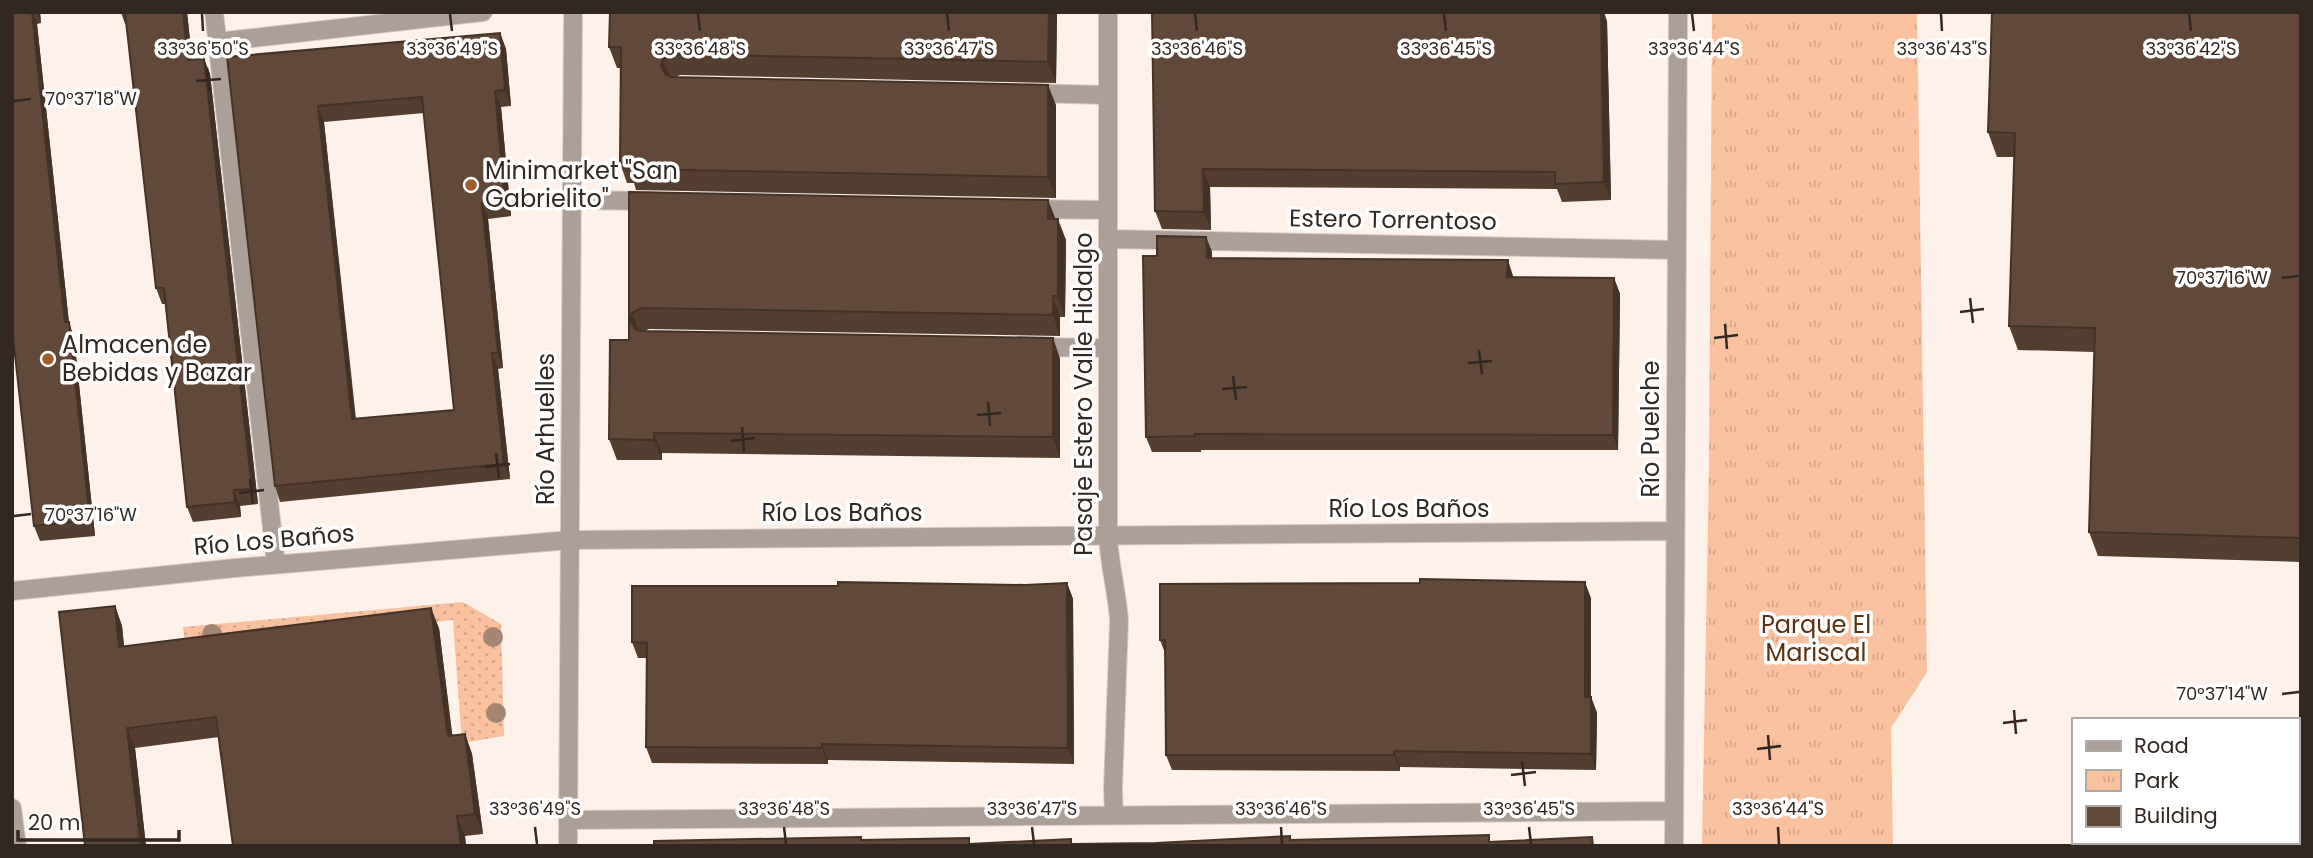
<svg xmlns="http://www.w3.org/2000/svg" width="2313" height="858" viewBox="0 0 2313 858" font-family="Poppins,sans-serif">
	<style>
		.grass { fill: url(#grass-dots) }
		.park { fill: url(#park-tufts) }
		.lines { fill: none; stroke-linecap: round; stroke-linejoin: round }
		.lane-casing { stroke: #d9cdc6; stroke-width: 20 }
		.street-casing { stroke: #d9cdc6; stroke-width: 20 }
		.lane { stroke: #ac9f97; stroke-width: 18 }
		.street { stroke: #ac9f97; stroke-width: 18 }
		.tree { fill: #a48672 }
		.wall { fill: #533e30; fill-rule: evenodd }
		.shaded-wall { fill: #443227 }
		.building { fill: #614838; stroke: #443227; stroke-width: 2; fill-rule: evenodd }
		.ticks { fill: none; stroke: #332821; stroke-width: 2.5 }
		.poi-dot { fill: #9f5b2c; stroke: #fff; stroke-width: 2.5 }
		.labels { text-anchor: middle; stroke-width: 7; stroke-linejoin: round; paint-order: stroke }
		.poi-label { font-size: 24px; fill: #332821; stroke: #fff; text-anchor: start }
		.street-label { font-size: 24px; fill: #332821; stroke: #fff }
		.park-label { font-size: 24px; fill: #5b2f0f; stroke: #fff }
		.ticks-label { font-size: 18px; text-anchor: middle; fill: #332821; stroke: #fff; stroke-width: 7; stroke-linejoin: round; paint-order: stroke }
	</style>
	<defs>
		<pattern id="grass-dots" width="8" height="8" patternUnits="userSpaceOnUse" patternTransform="scale(1.75)"><rect width="8" height="8" fill="#f9c19e"/><path d="M2 2h.1M6 6h.1" fill="none" stroke="#d6a688" stroke-width="1.8" stroke-linecap="round"/></pattern>
		<pattern id="park-tufts" width="24" height="20" patternUnits="userSpaceOnUse" patternTransform="scale(1.75)"><rect width="24" height="20" fill="#f9c19e"/><path d="M3 7l-1-3M5 7V3M7 7l1-3M15 17l-1-3M17 17v-4M19 17l1-3" fill="none" stroke="#d6a688"/></pattern>
	</defs>
	<rect width="100%" height="100%" fill="#fef1ea"/>
	<!-- grass -->
	<path class="grass" d="M463 602 501 624 504 736 462 743 453 620 186 652 183 627Z"/>
	<!-- park -->
	<path class="park" d="M1712 12H1917L1927 672 1891 728 1893 846H1702L1709 467Z"/>
	<g class="lines">
		<!-- lane casing -->
		<g class="lane-casing">
			<path id="lane" d="M1027 93 1108 95
				M572 200 653 201
				M1027 209 1107 210
				M1034 347 1108 348"/>
		</g>
		<!-- street casing -->
		<g class="street-casing">
			<path id="street" d="M214 12 276 564
				M1108 12V535C1109 564 1117 591 1119 620L1113 789 1114 815
				M217 42 483 12
				M1108 239 1677 250
				M12 591 235 568 570 540 1675 531
				M12 808 17 846
				M568 820 1674 811
				M568 846 573 12
				M1674 846 1678 12"/>
		</g>
		<!-- lane -->
		<use href="#lane" class="lane"/>
		<!-- street -->
		<use href="#street" class="street"/>
	</g>
	<!-- trees -->
	<g class="tree">
		<circle cx="212" cy="634" r="10"/>
		<circle cx="493" cy="637" r="10"/>
		<circle cx="496" cy="713" r="10"/>
	</g>
	<!-- wall -->
	<path class="wall" d="M12 12H40L41 23 37 24 61 248 69 323 74 337 95 536 40 541 34 526Z
		M121 12H187L192 60 204 59 210 74 258 504 240 506 241 517 193 522 187 507 165 304H162L156 288 127 23 125 24Z
		M1057 12 1056 83 680 75 676 77 1056 105V198L636 190 634 183H627L620 163 621 68H617L609 47Z
		M1152 12 1607 21 1611 200 1562 202 1557 189 1210 187 1211 230 1162 229 1155 211Z
		M2301 12V562L2098 556 2089 532 2094 352 2018 350 2009 326 2014 157H1997L1988 132Z
		M500 33 506 49 511 106 501 107 511 216 488 219 503 368 498 369 510 479 280 502 275 486 227 57ZM424 113 454 410 356 419 324 122Z
		M629 192 1048 200 1055 219 1066 240 1065 317H1060V336L649 329 645 331 1053 338 1060 359V458L662 453V460H617L609 439 629 340Z
		M1206 237 1212 252V258L1513 276V277L1614 278 1620 294 1618 450H1201V452H1152L1146 437 1157 256Z
		M1067 583 1073 599 1074 764 828 760V764L652 763 646 747 647 658H638L632 642 838 586 1025 585Z
		M1591 598V697L1597 713 1596 770 1400 767V771L1172 770 1166 755 1165 653 1160 640Z
		M115 606 122 626 124 646 439 628 452 736 465 734 472 754 483 834 465 836 466 846H233L219 737 135 748 146 846H85Z"/>
	<!-- shaded-wall -->
	<path class="shaded-wall" d="M32 12H33L37 24 61 248 69 323 74 337 95 536 90 520 65 322Z
		M37 12H40L41 23Z
		M183 12H187L194 76 188 60Z
		M1049 12H1057L1056 83 1048 62Z
		M1601 12H1604L1607 21 1611 200 1604 182Z
		M500 33 506 49 511 106 505 90Z
		M204 59 210 74 258 504 252 489Z
		M663 59 671 80 669 86 661 66Z
		M1048 85 1056 105V198L1048 177Z
		M495 91 501 107 511 216 505 201Z
		M318 106 324 122 357 435 352 419Z
		M1203 169 1210 187 1211 230 1204 212Z
		M1048 200 1056 220 1048 219Z
		M482 203 488 219 503 368 498 353Z
		M1058 219 1066 240 1065 317 1058 296Z
		M1206 237 1212 252V274L1207 258Z
		M1508 260 1513 276V293L1507 277Z
		M1614 278 1620 294 1618 450 1613 435Z
		M1053 296 1060 317V336L1053 315Z
		M632 313 640 334 638 340 630 320Z
		M1053 338 1060 359V458L1053 437Z
		M492 353 498 369 510 479 504 464Z
		M654 433 662 453V460L654 440Z
		M234 490 240 506 241 517 235 502Z
		M1585 582 1591 598 1590 713 1585 697Z
		M1067 583 1073 599 1074 764 1068 748Z
		M115 606 122 626 126 667 119 647Z
		M431 608 439 628 455 756 448 736Z
		M1591 697 1597 713 1596 770 1591 754Z
		M127 728 135 748 146 846H141Z
		M465 734 472 754 483 834 475 814Z
		M822 744 828 760V764L822 748Z
		M1394 751 1400 767V771L1394 755Z
		M457 816 465 836 466 846H461Z"/>
	<!-- building -->
	<path class="building" d="M12 12H32L55 232 65 322H69L90 520 34 526 12 328Z
		M125 12H183L188 60 204 59 252 489 234 490 235 502 187 507 164 288H156Z
		M610 12H1049L1048 62 673 54 663 59 661 66 666 75 672 77 1048 85V177L629 169V163H620L621 47H609Z
		M1152 12H1601L1604 182 1555 184V172L1203 169 1204 212 1155 211Z
		M1992 12H2301V538L2089 532 2095 328 2009 326 2015 133 1988 132Z
		M500 33 505 90 495 91 505 201 482 203 498 353H492L504 464 275 486 227 57ZM422 97 454 410 352 419 318 106Z
		M629 192 1048 200V219H1058V296H1053V315L642 308 632 313 630 320 635 329 641 331 1053 338V437L654 433V440L609 439 610 340H629Z
		M1157 236 1206 237 1207 258 1508 260 1507 277 1614 278 1613 435 1195 434V436L1146 437 1143 256H1157Z
		M1420 579 1585 582V697H1591V754L1394 751V755H1166L1165 640H1160V584L1420 583Z
		M838 582 1025 585 1067 583 1068 748 822 744V748L646 747 647 643 632 642V586H838Z
		M115 606 119 647 431 608 448 736 465 734 475 814 457 816 461 846H233L216 717 127 728 141 846H85L59 612Z
		M1489 835V842L1592 837 1593 846H654V841L861 837V840L969 838V844L1071 839V844L1156 843 1290 836V840Z"/>
	<!-- ticks -->
	<path class="ticks" d="M202 14 203 31M450 14 452 31M698 14 700 31M947 14 949 31M1195 14 1197 31M1444 14 1446 31M1692 14 1694 31M1941 14 1942 31M2189 14 2191 31M207 68 210 92M196 81 221 79M14 101 31 99M2282 278 2299 276M1970 298 1973 323M1960 312 1984 309M1725 324 1727 349M1714 338 1738 335M1479 350 1482 374M1468 363 1492 361M1233 376 1236 400M1222 389 1247 387M988 402 990 426M977 415 1001 413M742 427 744 452M731 441 755 438M496 453 499 478M485 467 510 464M250 479 253 504M239 493 264 490M14 516 31 514M2282 694 2299 692M2014 710 2016 734M2003 723 2027 720M1768 735 1770 760M1757 749 1781 746M1522 761 1525 786M1511 775 1536 772M535 827 537 844M784 827 786 844M1032 827 1034 844M1281 827 1282 844M1529 827 1531 844M1778 827 1779 844"/>
	<!-- markers -->
	<g class="poi-dot">
		<circle cx="471" cy="185" r="7"/>
		<circle cx="48" cy="359" r="7"/>
	</g>
	<g class="labels">
		<!-- poi labels -->
		<g class="poi-label">
			<text x="485" y="179">Minimarket "San<tspan x="485" dy="28">Gabrielito"</tspan></text>
			<text x="62" y="353">Almacen de<tspan x="62" dy="28">Bebidas y Bazar</tspan></text>
		</g>
		<!-- street labels -->
		<g class="street-label">
			<text transform="translate(1393 220) rotate(1)" y="8">Estero Torrentoso</text>
			<text transform="translate(1084 394) rotate(-90)" y="8">Pasaje Estero Valle Hidalgo</text>
			<text transform="translate(546 429) rotate(-90)" y="8">Río Arhuelles</text>
			<text transform="translate(1651 429) rotate(-90)" y="8">Río Puelche</text>
			<text x="1409" y="517">Río Los Baños</text>
			<text x="842" y="521">Río Los Baños</text>
			<text transform="translate(274 540) rotate(-5)" y="8">Río Los Baños</text>
		</g>
		<!-- park labels -->
		<g class="park-label">
			<text x="1816" y="633">Parque El<tspan x="1816" dy="28">Mariscal</tspan></text>
		</g>
	</g>
	<g class="ticks-label">
		<text x="203" y="55">33°36'50"S</text>
		<text x="452" y="55">33°36'49"S</text>
		<text x="700" y="55">33°36'48"S</text>
		<text x="949" y="55">33°36'47"S</text>
		<text x="1197" y="55">33°36'46"S</text>
		<text x="1446" y="55">33°36'45"S</text>
		<text x="1694" y="55">33°36'44"S</text>
		<text x="1942" y="55">33°36'43"S</text>
		<text x="2191" y="55">33°36'42"S</text>
		<text x="91" y="105">70°37'18"W</text>
		<text x="2222" y="284">70°37'16"W</text>
		<text x="91" y="521">70°37'16"W</text>
		<text x="2222" y="700">70°37'14"W</text>
		<text x="535" y="815">33°36'49"S</text>
		<text x="784" y="815">33°36'48"S</text>
		<text x="1032" y="815">33°36'47"S</text>
		<text x="1281" y="815">33°36'46"S</text>
		<text x="1529" y="815">33°36'45"S</text>
		<text x="1778" y="815">33°36'44"S</text>
	</g>
	<!-- border -->
	<rect width="2313" height="858" fill="none" stroke="#332821" stroke-width="28"/>
	<!-- legend -->
	<rect x="2072" y="718" width="228" height="126" fill="#ffffff" stroke="#ada9a6" stroke-width="2"/>
	<rect x="2086" y="741" width="35" height="10" fill="#ac9f97" stroke="#ada9a6" stroke-width="2"/>
	<text x="2134" y="753" font-size="21" fill="#332821">Road</text>
	<rect x="2086" y="770" width="35" height="21" fill="url(#park-tufts)" stroke="#ada9a6" stroke-width="2"/>
	<text x="2134" y="788" font-size="21" fill="#332821">Park</text>
	<rect x="2086" y="806" width="35" height="21" fill="#614838" stroke="#ada9a6" stroke-width="2"/>
	<text x="2134" y="823" font-size="21" fill="#332821">Building</text>
	<!-- scale -->
	<path d="M18 830v10h161v-10" fill="none" stroke="#332821" stroke-width="3.5"/>
	<text x="28" y="830" font-size="21" fill="#332821" stroke="#ffffff" stroke-width="5" paint-order="stroke">20 m</text>
</svg>
